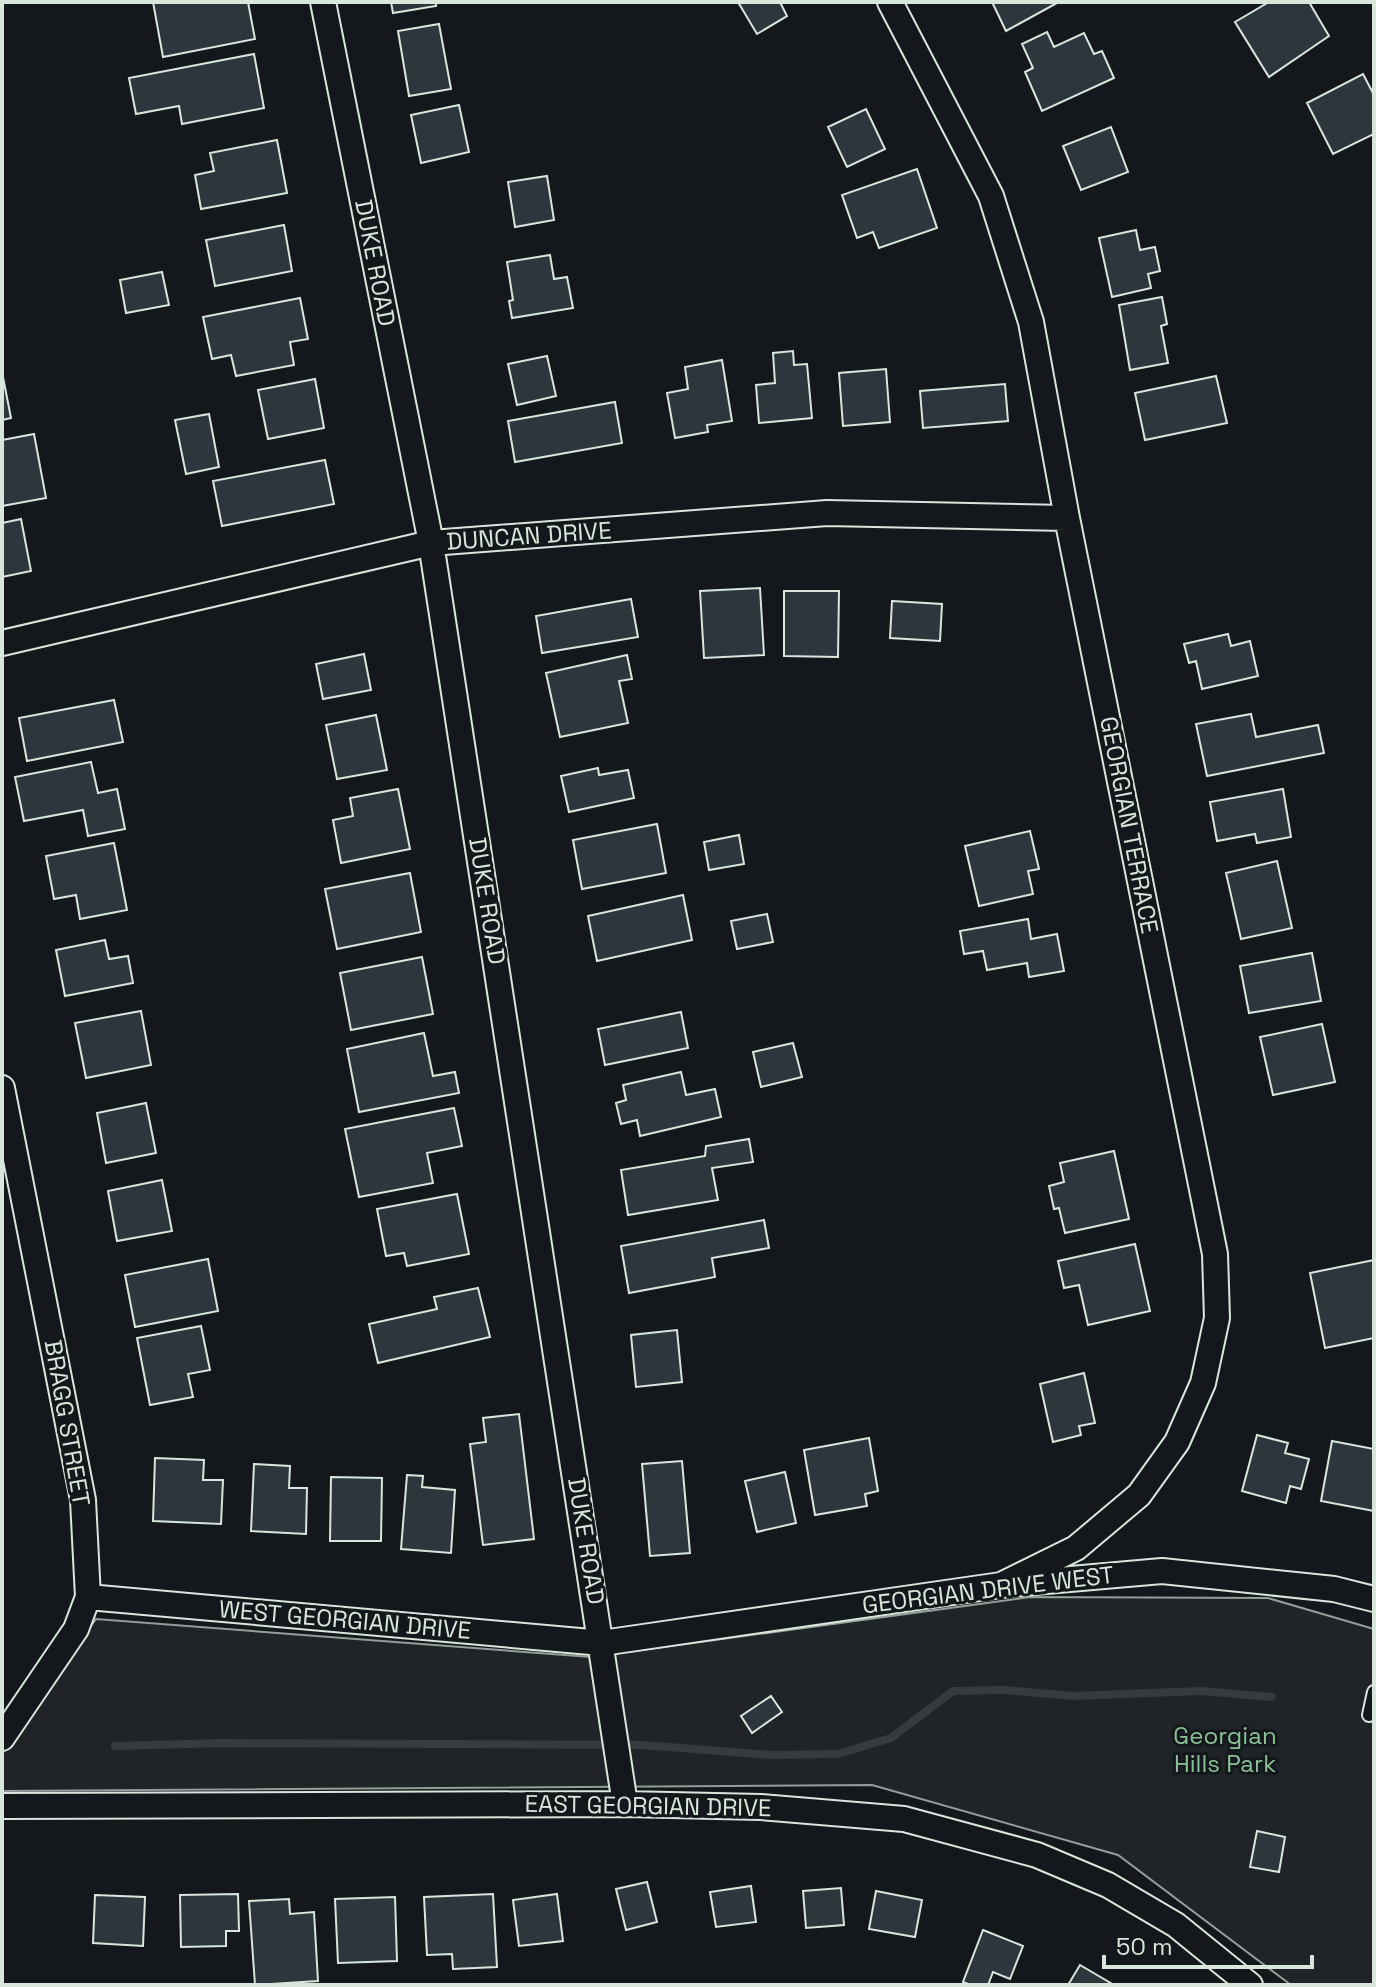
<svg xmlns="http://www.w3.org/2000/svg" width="1376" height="1987" viewBox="0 0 1376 1987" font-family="'Space Grotesk',sans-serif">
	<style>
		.green { fill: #202428; stroke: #939e99; stroke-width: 2 }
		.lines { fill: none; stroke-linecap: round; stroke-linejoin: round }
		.stream { stroke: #363b3e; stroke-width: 8 }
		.building { fill: #2c363c; stroke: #d8e6dc; stroke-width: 2 }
		.lane-casing { stroke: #d8e6dc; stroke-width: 16 }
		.street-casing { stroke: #d8e6dc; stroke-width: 28 }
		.lane { stroke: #14181c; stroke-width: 12 }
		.street { stroke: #14181c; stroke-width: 24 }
		.labels { text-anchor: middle; stroke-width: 6; stroke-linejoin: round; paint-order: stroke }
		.street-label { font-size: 24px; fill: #d8e6dc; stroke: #14181c }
		.park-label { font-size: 24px; fill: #8ac095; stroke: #14181c }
	</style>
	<rect width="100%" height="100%" fill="#14181c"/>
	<!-- green -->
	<path class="green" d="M1030 1597 1268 1598 1374 1629V1985H1291L1118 1855 872 1785 2 1791V1754L96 1619 591 1657Z"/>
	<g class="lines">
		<!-- stream -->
		<path class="stream" d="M115 1746 222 1743 642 1745 771 1755 838 1754 891 1738 953 1691 1004 1690 1072 1696 1201 1691 1272 1697"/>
	</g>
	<!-- building -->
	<path class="building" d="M153 2H248L255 39 163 57Z
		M391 2H436V6L393 13Z
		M738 2H780L787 16 757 34Z
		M992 2H1056L1057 3 1006 31Z
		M1269 2H1309L1329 36 1269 77 1235 22Z
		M439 24 451 89 409 96 398 31Z
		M1047 32 1054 47 1084 33 1094 54 1102 51 1114 78 1042 111 1025 72 1033 68 1022 44Z
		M254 54 264 108 182 124 179 106 136 114 129 78Z
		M1363 74 1374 95V134L1333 154 1307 103Z
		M459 105 469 152 421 163 411 115Z
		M866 109 885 149 847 167 828 127Z
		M1111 127 1128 172 1081 190 1063 146Z
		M277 140 287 193 201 209 195 175 214 171 210 153Z
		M917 169 937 228 879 248 873 232 857 238 842 195Z
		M547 176 554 220 515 227 508 182Z
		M284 225 292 271 215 286 206 240Z
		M1136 230 1140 250 1155 247 1160 271 1148 274 1151 288 1112 297 1099 238Z
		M550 255 554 279 567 277 573 308 512 318 509 301 513 300 507 262Z
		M162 272 169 305 126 313 120 280Z
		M1162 297 1167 324 1161 326 1168 363 1130 370 1119 305Z
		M300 298 308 339 290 342 294 365 236 376 231 355 212 359 203 317Z
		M793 351 794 365 807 364 812 418 759 423 756 385 775 383 773 353Z
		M547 356 556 396 517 405 508 364Z
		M722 360 732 421 707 425 708 432 675 438 667 393 688 389 685 367Z
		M886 369 890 422 843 426 839 373Z
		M2 372 11 418 2 420Z
		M1216 376 1227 423 1145 440 1135 393Z
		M315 379 324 428 268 439 258 390Z
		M1005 384 1008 421 923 428 920 391Z
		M615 402 622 443 515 462 508 421Z
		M209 414 219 467 186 474 175 420Z
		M34 434 46 498 2 506V440Z
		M325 460 334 504 222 526 213 481Z
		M21 519 31 571 2 577V523Z
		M760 588 764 655 704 658 700 591Z
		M784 591H839L838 657 784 656Z
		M631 599 638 637 542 653 536 616Z
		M892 601 942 604 940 641 890 638Z
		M1228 634 1231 646 1250 641 1258 676 1202 689 1196 661 1189 663 1184 644Z
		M364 654 371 690 323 699 316 664Z
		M627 655 632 679 619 681 628 723 560 737 546 673Z
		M114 700 123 742 27 761 19 718Z
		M1251 714 1256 737 1318 725 1324 753 1207 776 1196 724Z
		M376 715 387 770 337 779 326 725Z
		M91 762 98 793 117 789 125 829 88 836 83 810 24 821 15 777Z
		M598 768 599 775 628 770 634 798 569 812 561 776Z
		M398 789 410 849 341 863 333 820 353 816 350 798Z
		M1283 789 1291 837 1257 843 1255 834 1217 841 1210 802Z
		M657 824 666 873 582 889 573 840Z
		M1030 831 1039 869 1028 871 1033 894 979 906 965 846Z
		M739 835 744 864 709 870 704 842Z
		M114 843 127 910 80 919 76 895 54 899 46 856Z
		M1277 861 1292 928 1241 939 1226 873Z
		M410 873 421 932 337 949 325 889Z
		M683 895 692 940 597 961 588 916Z
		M767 914 773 942 737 949 731 921Z
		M1028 919 1031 939 1057 934 1064 971 1029 977 1027 963 987 970 983 951 964 954 960 931Z
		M105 940 109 959 128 956 133 983 65 996 56 950Z
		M1312 953 1321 1001 1249 1013 1240 966Z
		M422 957 433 1014 351 1030 340 973Z
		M141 1011 151 1065 86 1078 75 1023Z
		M681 1012 688 1048 605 1065 598 1029Z
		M1322 1024 1335 1082 1273 1095 1260 1037Z
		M424 1033 433 1076 455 1072 459 1093 359 1112 347 1049Z
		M793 1043 802 1077 761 1087 753 1052Z
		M681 1072 686 1095 715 1089 721 1117 640 1136 637 1120 621 1124 616 1103 626 1100 623 1085Z
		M146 1103 156 1153 106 1163 97 1113Z
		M454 1108 462 1146 427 1153 433 1183 359 1197 345 1129Z
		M749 1139 753 1162 712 1168 718 1200 628 1215 621 1170 705 1156 706 1146Z
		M1114 1151 1129 1219 1065 1233 1059 1208 1054 1209 1049 1186 1064 1182 1060 1163Z
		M162 1180 172 1231 117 1241 108 1191Z
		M457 1194 469 1254 407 1266 404 1253 386 1256 377 1209Z
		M764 1220 769 1248 712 1258 715 1277 629 1293 621 1246Z
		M1135 1244 1150 1311 1088 1325 1079 1285 1064 1288 1058 1261Z
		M208 1259 218 1311 135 1327 125 1275Z
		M1374 1260V1338L1325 1348 1310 1273Z
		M478 1288 490 1337 378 1363 369 1324 437 1309 434 1297Z
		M201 1326 210 1370 188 1374 193 1397 150 1405 137 1338Z
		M677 1330 682 1382 636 1387 631 1335Z
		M1084 1373 1095 1423 1079 1426 1081 1435 1053 1442 1040 1384Z
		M519 1414 534 1539 483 1545 470 1444 486 1442 483 1418Z
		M1257 1435 1288 1443 1285 1453 1309 1459 1301 1489 1290 1486 1286 1503 1242 1491Z
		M869 1438 878 1491 865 1494 867 1506 815 1515 804 1450Z
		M1332 1441 1374 1449V1511L1321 1501Z
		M155 1458 204 1460 203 1480H223L221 1524 153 1521Z
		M682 1461 690 1553 650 1556 642 1464Z
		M254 1464 290 1466 289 1488H307L306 1534 251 1531Z
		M785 1472 796 1523 757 1532 745 1481Z
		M407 1475 423 1476 422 1487 455 1490 451 1553 401 1549Z
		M331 1477 382 1478 381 1541H330Z
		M771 1696 782 1712 752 1733 741 1716Z
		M1257 1831 1285 1837 1279 1872 1250 1867Z
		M647 1882 657 1922 626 1930 616 1889Z
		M751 1886 756 1922 716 1927 710 1892Z
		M841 1888 844 1925 806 1928 803 1891Z
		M876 1891 922 1900 915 1937 869 1929Z
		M238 1894 239 1931H226V1946L181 1947 180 1895Z
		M493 1894 497 1967 453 1969 452 1954 427 1955 424 1897Z
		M557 1894 563 1941 519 1946 513 1900Z
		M95 1895 145 1897 143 1946 93 1943Z
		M395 1897 397 1961 338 1963 335 1899Z
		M289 1899 290 1914 314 1912 318 1981 255 1985 249 1901Z
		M983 1930 1023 1946 1010 1979 993 1972 988 1985H971L963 1982Z
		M1080 1965 1114 1985H1068Z"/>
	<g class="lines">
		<!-- lane casing -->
		<g class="lane-casing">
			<path id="lane" d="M1369 1715 1374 1692"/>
		</g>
		<!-- street casing -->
		<g class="street-casing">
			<path id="street" d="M323 2 431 543 625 1804
				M890 2 991 196 1031 322 1067 518 1215 1254 1217 1318 1203 1383 1177 1442 1139 1495 1076 1548 1001 1585
				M2 643 431 543 827 513 1067 518
				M2 1088 83 1500 88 1597 76 1629 2 1738
				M88 1597 602 1643 1001 1585 1162 1571 1334 1589 1374 1599
				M2 1806 625 1804 761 1807 904 1819 1037 1855 1108 1885 1176 1925 1250 1985"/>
		</g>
		<!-- lane -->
		<use href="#lane" class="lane"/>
		<!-- street -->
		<use href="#street" class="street"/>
	</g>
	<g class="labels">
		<!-- street labels -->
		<g class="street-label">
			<text transform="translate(375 263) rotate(79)" y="8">DUKE ROAD</text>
			<text transform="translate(529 536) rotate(-4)" y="8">DUNCAN DRIVE</text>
			<text transform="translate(1129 825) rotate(79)" y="8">GEORGIAN TERRACE</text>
			<text transform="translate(487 901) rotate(81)" y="8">DUKE ROAD</text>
			<text transform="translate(67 1423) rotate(80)" y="8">BRAGG STREET</text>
			<text transform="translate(586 1541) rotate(81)" y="8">DUKE ROAD</text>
			<text transform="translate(988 1590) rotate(-7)" y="8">GEORGIAN DRIVE WEST</text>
			<text transform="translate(345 1620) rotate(5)" y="8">WEST GEORGIAN DRIVE</text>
			<text transform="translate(648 1806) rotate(1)" y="8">EAST GEORGIAN DRIVE</text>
		</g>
		<!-- park labels -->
		<g class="park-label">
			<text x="1225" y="1744">Georgian<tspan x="1225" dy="28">Hills Park</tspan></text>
		</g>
	</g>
	<!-- border -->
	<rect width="1376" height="1987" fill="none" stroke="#d8e6dc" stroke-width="8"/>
	<!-- scale -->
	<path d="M1104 1955v12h208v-12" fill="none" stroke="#d8e6dc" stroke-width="4"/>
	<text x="1116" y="1955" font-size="24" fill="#d8e6dc" stroke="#14181c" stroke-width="6" paint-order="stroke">50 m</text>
</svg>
